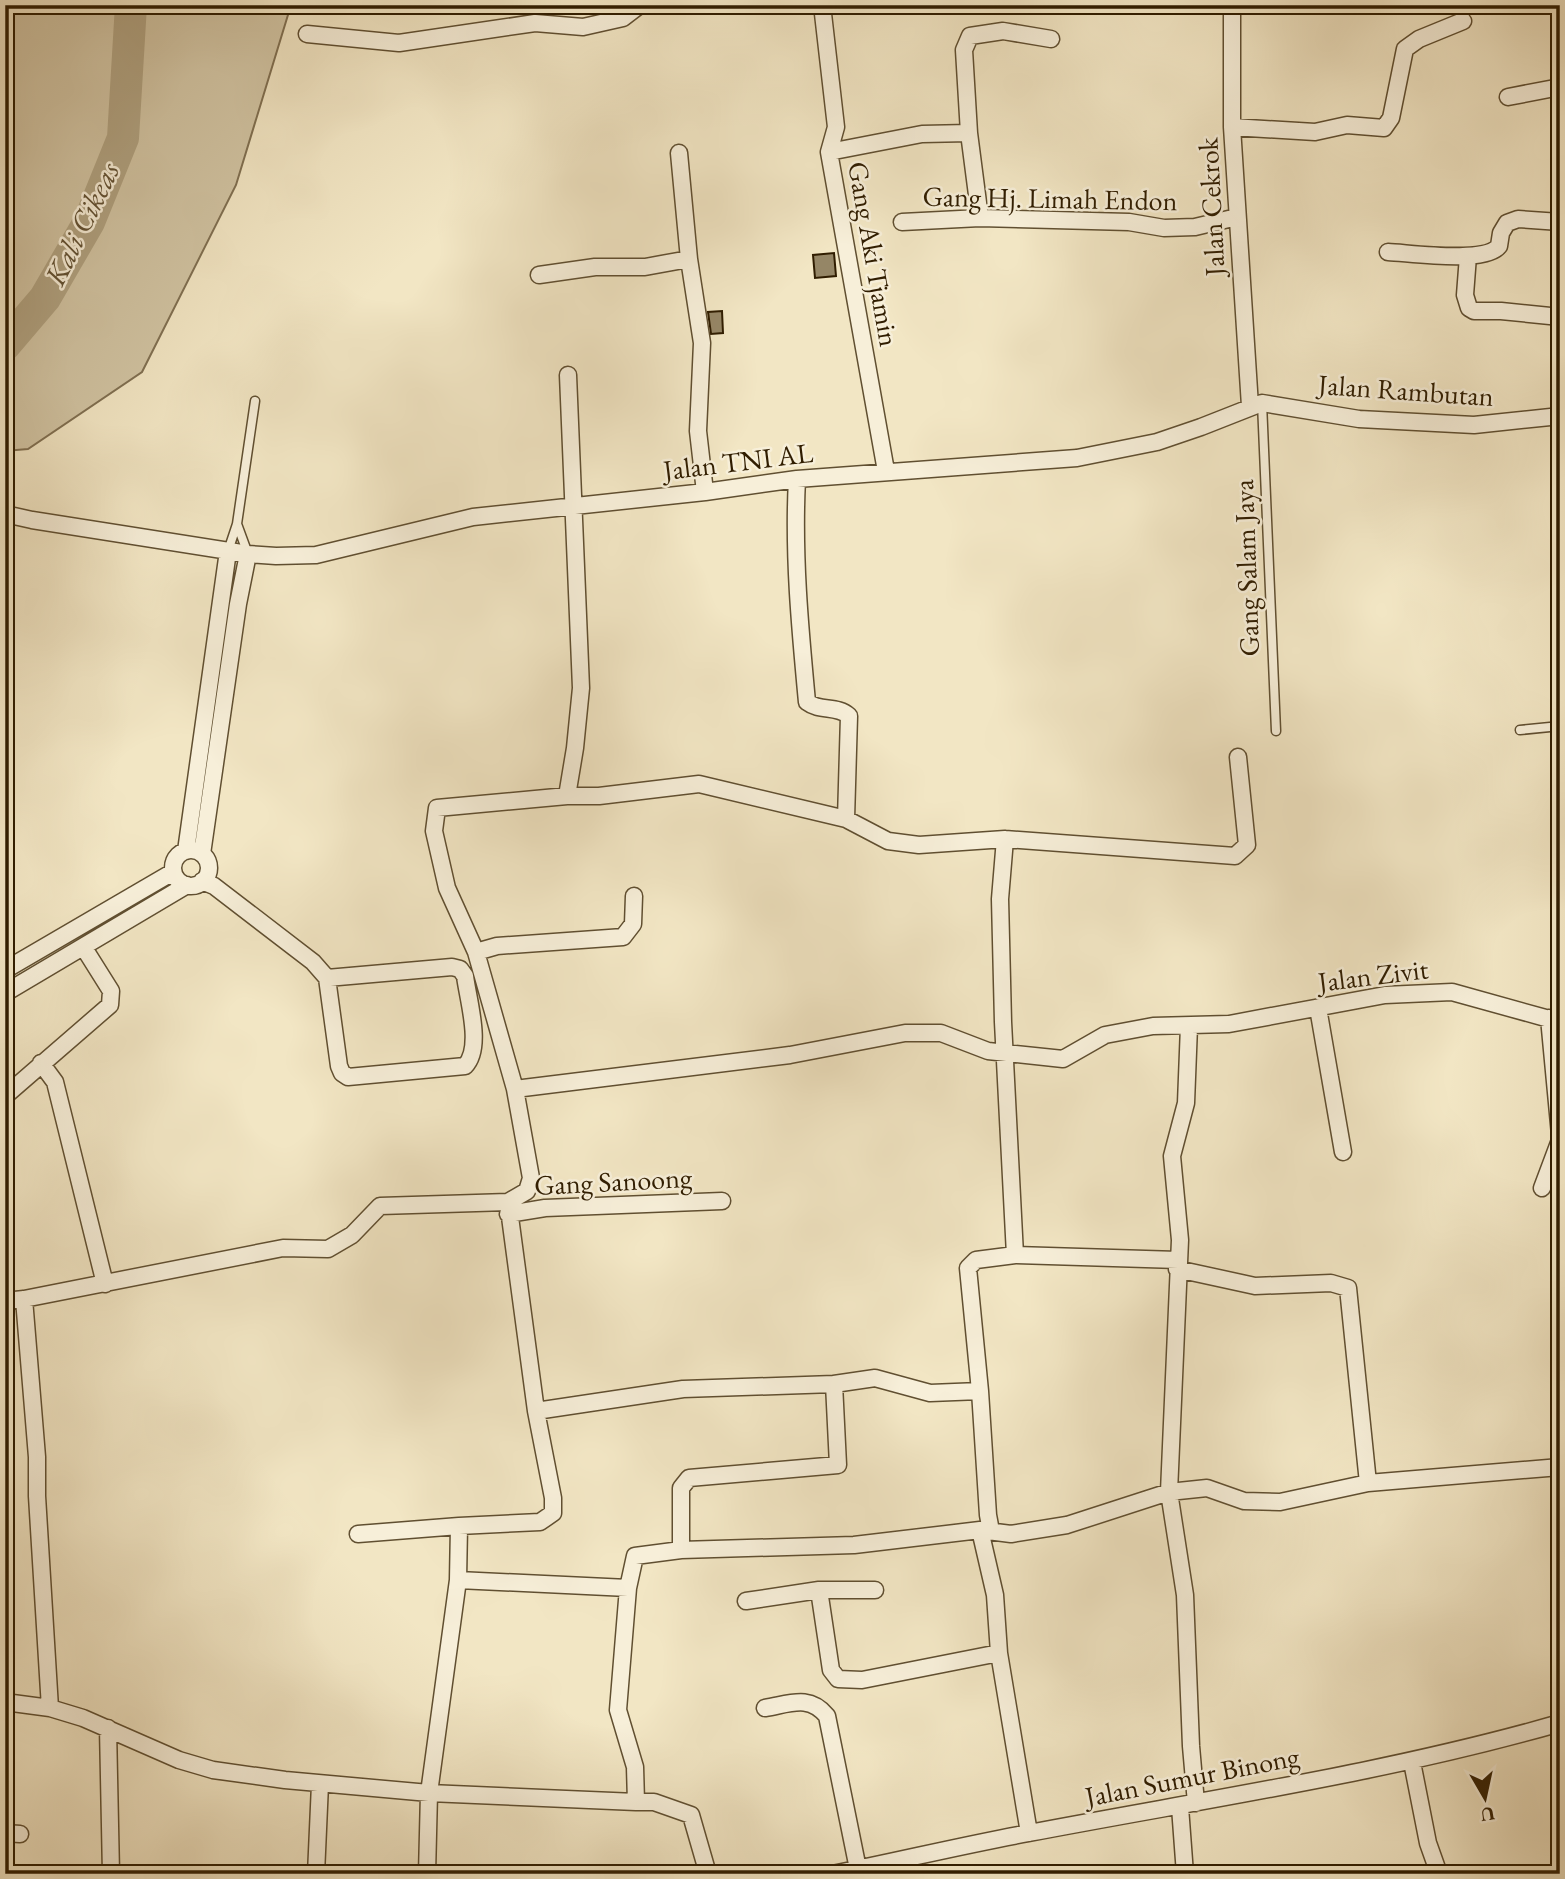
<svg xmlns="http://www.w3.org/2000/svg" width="1565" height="1879" viewBox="0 0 1565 1879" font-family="'EB Garamond',serif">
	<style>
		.green { fill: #d1c4a3; stroke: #807052; stroke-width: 2 }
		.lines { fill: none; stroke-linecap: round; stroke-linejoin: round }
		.river { stroke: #b0a281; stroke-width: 32 }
		.building { fill: #958666; stroke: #301d00; stroke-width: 2 }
		.service-casing { stroke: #604f31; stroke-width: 11 }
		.minor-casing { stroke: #604f31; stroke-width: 19 }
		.service { stroke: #f7efd9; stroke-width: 8 }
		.minor { stroke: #f7efd9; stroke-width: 16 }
		.labels { text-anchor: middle; stroke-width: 5; stroke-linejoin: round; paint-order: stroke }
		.street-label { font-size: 28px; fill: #301d00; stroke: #f7efd9 }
		.water-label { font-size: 30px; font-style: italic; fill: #635234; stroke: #f7efd9 }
	</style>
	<rect width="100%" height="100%" fill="#f2e6c4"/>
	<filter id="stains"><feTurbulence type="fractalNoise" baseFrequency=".00286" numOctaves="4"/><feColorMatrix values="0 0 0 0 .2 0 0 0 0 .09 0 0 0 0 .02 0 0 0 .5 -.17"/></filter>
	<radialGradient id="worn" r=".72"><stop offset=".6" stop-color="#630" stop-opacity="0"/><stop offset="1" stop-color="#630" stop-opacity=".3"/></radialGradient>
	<!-- green -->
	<path class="green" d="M5 5H291L236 185 142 372 28 449 5 451Z"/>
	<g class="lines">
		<!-- river -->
		<path class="river" d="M5 345 45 298 89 222 123 138 131 5"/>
	</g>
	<!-- building -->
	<path class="building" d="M834 253 836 276 815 278 813 255Z
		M722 311 723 333 711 334 708 312Z"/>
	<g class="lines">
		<!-- service casing -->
		<g class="service-casing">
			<path id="service" d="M1262 403 1276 731
				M237 524 248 554
				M228 551 237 524 255 401
				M1520 730 1560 726"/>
		</g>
		<!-- minor casing -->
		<g class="minor-casing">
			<path id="minor" d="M822 5 836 127 829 152 886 471
				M1232 5V127L1250 406
				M307 34 399 43 535 23 583 27 623 18 640 5
				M1508 97 1560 87
				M1232 127 1315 132 1347 125 1384 128 1391 118 1405 49 1419 39 1463 21
				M829 152 922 134 969 133
				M679 153 689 259 702 343 698 431 705 492
				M980 218 969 133 964 50 970 36 1003 31 1051 39
				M902 222 980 218 1129 222 1164 228 1195 227 1237 217
				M1388 252C1411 253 1485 264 1499 246L1501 233 1507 223 1518 219 1560 222
				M1468 256 1465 295 1469 308 1474 311H1501L1560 317
				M539 275 595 267H645L689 259
				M797 479C793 554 800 628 807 702 820 712 837 705 849 716L846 819
				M5 514 32 520 248 554 276 556 316 555 473 517 705 492 797 479 1077 458 1157 442 1201 427 1262 403 1359 419 1474 425 1560 416
				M567 796 575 748 581 688 568 375
				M1005 839 1000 899 1003 1022 1015 1255
				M173 868a18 18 0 1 1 36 0a18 18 0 1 1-36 0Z
				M186 851 228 551
				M202 854 238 604 248 554
				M202 881 214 886 313 962 327 978 339 1066 342 1073 348 1077 465 1066C483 1048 468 1000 465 976L460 969 452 967 327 978
				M476 952 497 946 623 937 633 924 634 896
				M5 970 173 872
				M5 993 187 885
				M1318 1008 1343 1152
				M1549 1018 1560 1135
				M1189 1026 1186 1103 1172 1156 1180 1240 1169 1492 1185 1595 1191 1746 1196 1803
				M41 1063 55 1082 105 1284
				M515 1089 790 1055 905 1033H941L988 1051 1063 1059 1105 1035 1153 1026 1229 1024 1385 995 1452 992 1560 1022
				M5 1096 110 1005 111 991 84 948
				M1542 1188 1560 1140
				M508 1214 545 1208 722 1201
				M1177 1269 1255 1286 1331 1283 1348 1288 1368 1483
				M24 1299 37 1457V1496L50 1708
				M5 1301 24 1299 283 1248 328 1249 352 1235 380 1206 508 1202 527 1191 531 1178 515 1089 476 952 447 888 434 831 437 808 567 796H599L699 784 846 819 888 841 919 845 1005 839 1235 856 1247 845 1238 757
				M834 1384 875 1378 930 1393 980 1391
				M536 1411 683 1389 834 1384 838 1465 689 1478 681 1488V1550
				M980 1530 995 1595 999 1653 1029 1833
				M991 1531 988 1515 980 1391 968 1268 976 1260 1015 1255 1178 1260
				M358 1534 459 1526
				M458 1580 628 1588
				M819 1590H875
				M746 1601 819 1590 831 1670 838 1679 862 1680 999 1653
				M5 1702 50 1708 83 1718 179 1760 213 1770 285 1780 429 1793 636 1802 635 1767 618 1710 628 1588 635 1556 681 1550 854 1545 980 1530 1011 1534 1067 1525 1169 1492 1207 1488 1244 1501 1280 1502 1368 1483 1560 1467
				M765 1708C790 1704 809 1694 827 1716L858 1869
				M108 1728 111 1874
				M1412 1762 1428 1843 1439 1874
				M636 1802H654L691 1815 708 1874
				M1180 1807 1185 1874
				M5 1833 20 1834
				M316 1874 320 1784
				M427 1874 429 1793 458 1580 459 1526 540 1522 553 1513V1498L536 1411 508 1202
				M832 1874C898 1861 963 1845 1029 1833 1207 1799 1386 1773 1560 1723"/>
		</g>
		<!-- service -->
		<use href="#service" class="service"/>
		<!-- minor -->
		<use href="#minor" class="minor"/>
	</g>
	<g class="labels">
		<!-- street labels -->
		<g class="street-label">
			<text transform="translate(1050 198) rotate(1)" y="10">Gang Hj. Limah Endon</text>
			<text transform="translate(1211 207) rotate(-93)" y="10">Jalan Cekrok</text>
			<text transform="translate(874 254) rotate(80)" y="10">Gang Aki Tjamin</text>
			<text transform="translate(1406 390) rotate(4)" y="10">Jalan Rambutan</text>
			<text transform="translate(738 461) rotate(-7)" y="10">Jalan TNI AL</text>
			<text transform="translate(1246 568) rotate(-92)" y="10">Gang Salam Jaya</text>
			<text transform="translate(1373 975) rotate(-7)" y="10">Jalan Zivit</text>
			<text transform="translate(613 1181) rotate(-3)" y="10">Gang Sanoong</text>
			<text transform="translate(1192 1776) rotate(-11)" y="10">Jalan Sumur Binong</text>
		</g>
		<!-- water labels -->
		<g class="water-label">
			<text transform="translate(82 224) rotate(-64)" y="10">Kali Cikeas</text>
		</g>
	</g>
	<!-- margin -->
	<rect width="1565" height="1879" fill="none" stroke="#f2e6c4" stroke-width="28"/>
	<rect x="7" y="7" width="1551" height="1865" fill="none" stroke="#301d00" stroke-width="3.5"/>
	<rect x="14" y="14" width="1537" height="1851" fill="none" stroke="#301d00" stroke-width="2"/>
	<!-- north arrow -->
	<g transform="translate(1485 1798) rotate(171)" stroke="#f7efd9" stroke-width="5" paint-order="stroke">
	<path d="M0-5L12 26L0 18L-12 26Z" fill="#301d00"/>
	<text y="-10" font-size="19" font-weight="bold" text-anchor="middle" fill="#301d00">U</text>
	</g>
	<rect width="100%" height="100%" filter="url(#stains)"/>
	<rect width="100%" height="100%" fill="url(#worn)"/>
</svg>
